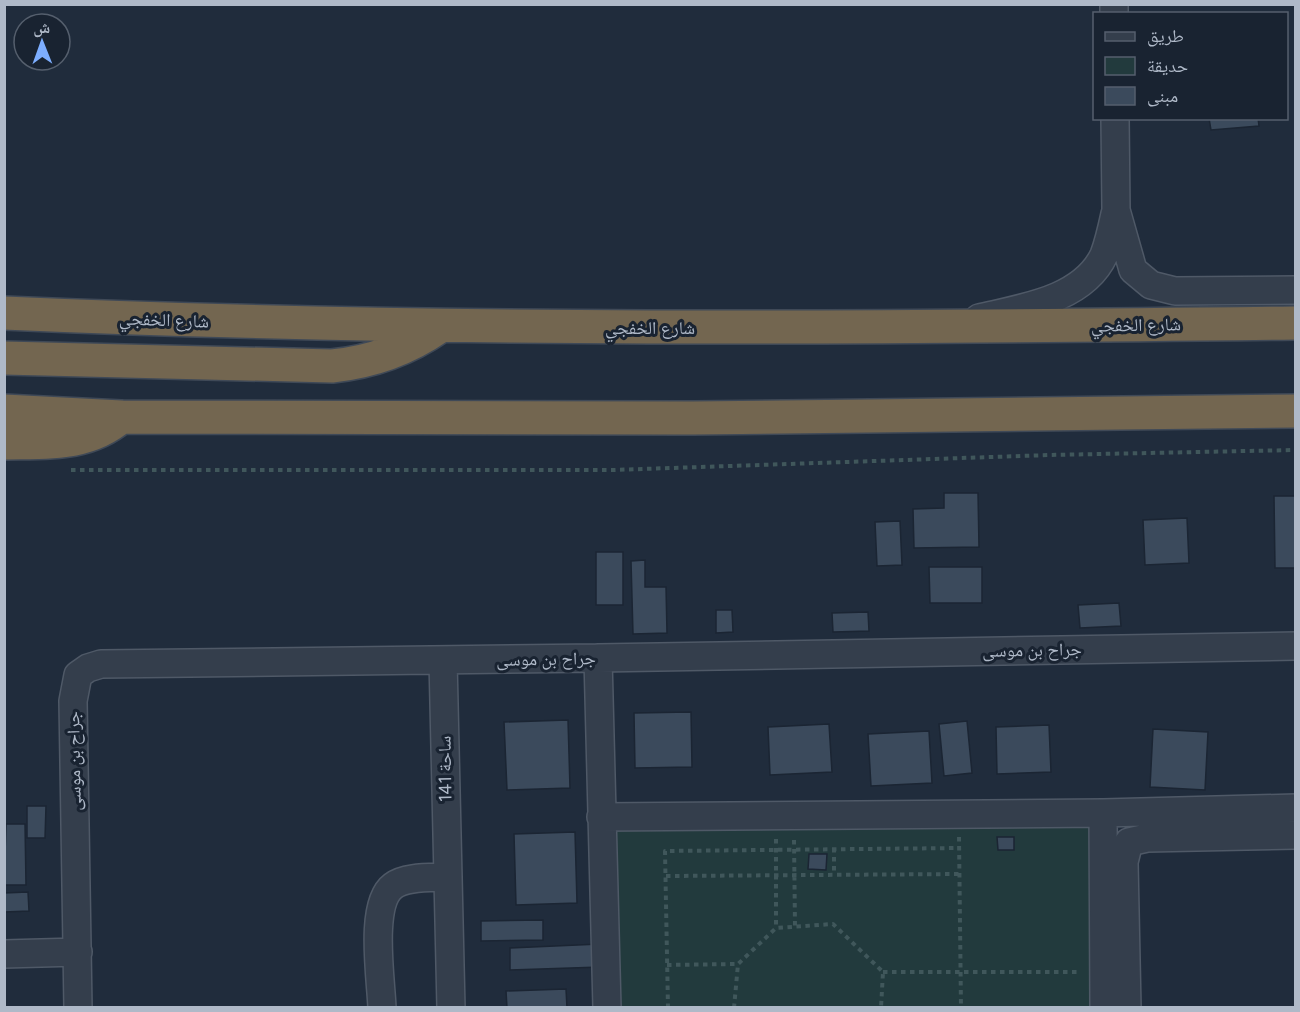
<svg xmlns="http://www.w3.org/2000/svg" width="1300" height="1012" viewBox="0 0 1300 1012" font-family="Figtree,'Noto Naskh Arabic',sans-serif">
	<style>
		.green { fill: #223a3d }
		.building { fill: #3b4a5c; stroke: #1b2533; stroke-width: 1.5 }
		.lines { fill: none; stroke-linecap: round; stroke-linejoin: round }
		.minor-casing { stroke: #4f5967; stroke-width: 30 }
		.highway-casing { stroke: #3f4957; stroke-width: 36 }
		.path { stroke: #40575b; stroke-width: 4; stroke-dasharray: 4.5 4.5; stroke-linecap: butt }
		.minor { stroke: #343e4c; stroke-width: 27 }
		.highway { stroke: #736650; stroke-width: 33 }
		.labels { text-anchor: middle; stroke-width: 6; stroke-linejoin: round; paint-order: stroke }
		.street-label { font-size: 18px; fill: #afb9c8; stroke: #192331 }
	</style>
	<rect width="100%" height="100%" fill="#202c3c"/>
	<!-- green -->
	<path class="green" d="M1093 820 1095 1007H617L612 828Z"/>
	<!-- building -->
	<path class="building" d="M1209 118H1258L1259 126 1211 130Z
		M944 493H978L979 547 914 548 913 509 944 508Z
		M1274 496H1296V568H1275Z
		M1187 518 1189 563 1145 565 1143 520Z
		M900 521 902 565 877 566 875 522Z
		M596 552H623V605H596Z
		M645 560V587H666L667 633 633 634 631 561Z
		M929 567H982V603H930Z
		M1119 603 1121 626 1080 628 1078 605Z
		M716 610H732L733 632 716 633Z
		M868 612 869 631 833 632 832 613Z
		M691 712 692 767 635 768 634 713Z
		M568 720 570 788 507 790 504 722Z
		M967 721 972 773 944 776 939 724Z
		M829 724 832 772 770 775 768 727Z
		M1049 725 1051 772 997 774 996 727Z
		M1153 729 1208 732 1205 790 1150 787Z
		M929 731 932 783 871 786 868 734Z
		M27 806H46L45 838H27Z
		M6 824H25L26 885H4Z
		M575 832 577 903 516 905 514 834Z
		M997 837H1014V850H998Z
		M809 854H827L826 870 808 869Z
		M28 892 29 911 4 912V893Z
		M543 920V940L481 941V921Z
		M600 944 601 967 510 970V948Z
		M566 989 567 1008H507L506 991Z"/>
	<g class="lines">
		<!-- minor casing -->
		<g class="minor-casing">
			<path id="minor" d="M1114 4V14
				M1115 118 1116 210 1133 270 1151 285 1175 291 1296 290
				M979 318C1022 308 1083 300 1104 255 1109 242 1112 228 1115 214
				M598 658 607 1008
				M443 660 451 1008
				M1103 813 1104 1008
				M601 817 1103 813 1296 808
				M4 954 78 952
				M78 1008 73 701 78 675 88 668 101 664 598 658 1296 646
				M382 1008C381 979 369 904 393 886 406 876 432 878 448 877
				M1127 1008 1124 862 1129 842 1147 838 1296 835"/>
		</g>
		<!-- highway casing -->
		<g class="highway-casing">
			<path id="highway" d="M4 313C435 332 865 328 1296 323
				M4 358 332 366C372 362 406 350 439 327
				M4 411 121 417 693 418 1296 411
				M4 443C47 442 87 446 121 417"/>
		</g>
		<!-- path -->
		<path class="path" d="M71 470H613L1050 455 1296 450
			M959 837 961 1008
			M776 839V928
			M794 840 795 926
			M834 848V874
			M666 876 960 874
			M667 965 738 964
			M883 972H1080
			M668 1008 665 851 959 848
			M734 1008 738 964 776 928 833 924 883 972 881 1008"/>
		<!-- minor -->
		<use href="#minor" class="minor"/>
		<!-- highway -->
		<use href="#highway" class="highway"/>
	</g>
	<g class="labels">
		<!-- street labels -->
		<g class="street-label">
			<text transform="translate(164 320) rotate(2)" y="6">شارع الخفجي</text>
			<text transform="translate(1136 325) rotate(-1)" y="6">شارع الخفجي</text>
			<text x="650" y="334">شارع الخفجي</text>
			<text transform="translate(1032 650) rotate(-1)" y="6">جراح بن موسى</text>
			<text transform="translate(546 659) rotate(-1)" y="6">جراح بن موسى</text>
			<text transform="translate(74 761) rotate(-91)" y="6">جراح بن موسى</text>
			<text transform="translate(445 769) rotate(-91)" y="6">ساحة 141</text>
		</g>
	</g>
	<!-- border -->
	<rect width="1300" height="1012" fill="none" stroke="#afb9c8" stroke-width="12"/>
	<!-- legend -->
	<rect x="1093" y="12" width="195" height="108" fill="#192331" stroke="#555f6d" stroke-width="1.5"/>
	<rect x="1105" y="32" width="30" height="9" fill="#343e4c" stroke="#555f6d" stroke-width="1.5"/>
	<text x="1147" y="42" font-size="18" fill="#afb9c8">طريق</text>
	<rect x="1105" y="57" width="30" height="18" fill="#223a3d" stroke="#555f6d" stroke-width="1.5"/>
	<text x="1147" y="72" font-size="18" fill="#afb9c8">حديقة</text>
	<rect x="1105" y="87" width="30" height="18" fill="#3b4a5c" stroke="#555f6d" stroke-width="1.5"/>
	<text x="1147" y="102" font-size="18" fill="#afb9c8">مبنى</text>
	<!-- north arrow -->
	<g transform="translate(42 42) rotate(359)"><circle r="28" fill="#192331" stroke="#555f6d" stroke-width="1.5"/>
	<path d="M0-4.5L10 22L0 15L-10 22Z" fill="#7daeff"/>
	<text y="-9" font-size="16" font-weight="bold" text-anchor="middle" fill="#afb9c8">ش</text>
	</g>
</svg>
